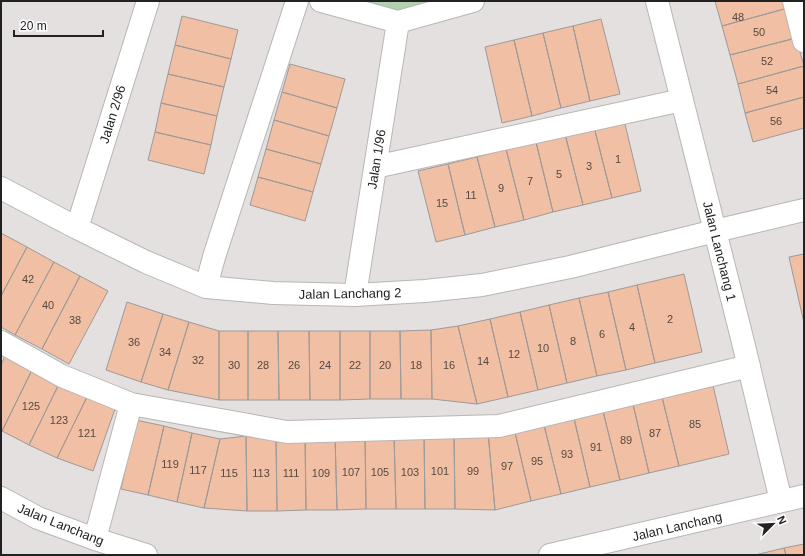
<svg xmlns="http://www.w3.org/2000/svg" width="805" height="556" viewBox="0 0 805 556" font-family="Helvetica,sans-serif">
	<style>
		.green { fill: #afd2af }
		.building { fill: #f1bfa3; stroke: #9d9a99 }
		.lines { fill: none; stroke-linecap: round; stroke-linejoin: round }
		.minor-casing { stroke: #b9b6b4; stroke-width: 24 }
		.minor { stroke: #fff; stroke-width: 22 }
		.labels { text-anchor: middle; stroke-width: 3; stroke-linejoin: round; paint-order: stroke }
		.number-label { font-size: 11px; fill: #564942 }
		.street-label { font-size: 13px; fill: #232222; stroke: #fff }
	</style>
	<rect width="100%" height="100%" fill="#e4e0df"/>
	<!-- green -->
	<path class="green" d="M321 1H473L398 22Z"/>
	<!-- building -->
	<path class="building" d="M715 1H787L788 8 722 26Z
		M788 8 796 38 730 55 722 26Z
		M182 16 238 30 231 59 175 45Z
		M601 19 620 94 590 101 573 26Z
		M573 26 590 101 561 108 543 33Z
		M543 33 561 108 532 116 514 40Z
		M796 38 804 66 738 84 730 55Z
		M514 40 532 116 502 123 485 47Z
		M175 45 231 59 224 87 168 74Z
		M290 64 345 79 337 108 282 92Z
		M804 66V97L745 113 738 84Z
		M168 74 224 87 217 116 161 103Z
		M282 92 337 108 329 136 274 120Z
		M804 97V128L753 142 745 113Z
		M161 103 217 116 211 145 155 132Z
		M274 120 329 136 321 164 266 149Z
		M624 120 641 191 612 198 594 127Z
		M594 127 612 198 583 205 565 134Z
		M155 132 211 145 204 174 148 160Z
		M565 134 583 205 553 212 536 142Z
		M536 142 553 212 524 220 506 149Z
		M266 149 321 164 313 192 258 177Z
		M506 149 524 220 495 227 477 157Z
		M477 157 495 227 465 235 448 164Z
		M448 164 465 235 436 242 418 171Z
		M258 177 313 192 305 221 250 205Z
		M1 233 27 247 1 296Z
		M27 247 54 262 15 335 1 327V296Z
		M804 254V323L789 257Z
		M54 262 80 276 42 349 15 335Z
		M684 274 702 352 655 363 637 285Z
		M80 276 108 291 69 364 42 349Z
		M637 285 655 363 626 370 608 292Z
		M608 292 626 370 597 376 579 298Z
		M579 298 597 376 567 383 549 305Z
		M127 302 163 314 141 382 106 370Z
		M549 305 567 383 538 390 520 312Z
		M520 312 538 390 508 397 490 319Z
		M163 314 189 322 168 390 141 382Z
		M490 319 508 397 477 404 458 326Z
		M189 322 219 331V400L168 390Z
		M458 326 477 404 432 399 431 330Z
		M431 330 432 399H401L400 331Z
		M219 331H248V400H219Z
		M248 331H278L279 400H248Z
		M278 331H309L310 400H279Z
		M309 331H340V400H310Z
		M340 331H370V399L340 400Z
		M370 331H400L401 399H370Z
		M6 354 33 368 2 431 1 430V365Z
		M33 368 60 382 29 445 2 431Z
		M712 381 729 454 679 466 661 393Z
		M60 382 88 395 57 458 29 445Z
		M661 393 679 466 649 473 632 400Z
		M88 395 115 409 93 471 57 458Z
		M632 400 649 473 620 480 602 407Z
		M602 407 620 480 590 487 573 414Z
		M573 414 590 487 561 494 543 421Z
		M136 420 164 426 148 495 121 489Z
		M543 421 561 494 531 501 514 428Z
		M164 426 192 433 177 502 148 495Z
		M514 428 531 501 495 510 488 432Z
		M488 432 495 510 455 509 454 434Z
		M192 433 220 439 204 508 177 502Z
		M424 434H454L455 509H425Z
		M424 434 425 509H396L394 435Z
		M305 435H335L337 510H306Z
		M305 435 306 510 277 511 276 436Z
		M335 435H365L366 509 337 510Z
		M365 435H394L396 509H366Z
		M246 436H276L277 511H247Z
		M246 436 247 511 204 508 220 439Z
		M804 544V555H786L784 548Z
		M784 548 786 555H755Z"/>
	<g class="lines">
		<!-- minor casing -->
		<g class="minor-casing">
			<path id="minor" d="M321 1 398 22 473 1
				M657 1 743 342 781 501
				M794 1 804 41
				M375 167 682 100
				M1 188 77 228 146 262 206 287 273 293 355 295 425 291 482 285 570 267 715 231 804 210
				M77 228 148 1
				M206 287 214 257 297 1
				M355 295 398 22
				M1 342 62 376 131 404 287 432 499 426 749 366
				M1 498 38 518 95 539 146 555
				M95 539 131 404
				M550 555 804 496"/>
		</g>
		<!-- minor -->
		<use href="#minor" class="minor"/>
	</g>
	<g class="labels">
		<!-- number labels -->
		<g class="number-label">
			<text x="738" y="21">48</text>
			<text x="759" y="36">50</text>
			<text x="767" y="65">52</text>
			<text x="772" y="94">54</text>
			<text x="776" y="125">56</text>
			<text x="618" y="163">1</text>
			<text x="589" y="170">3</text>
			<text x="559" y="178">5</text>
			<text x="530" y="185">7</text>
			<text x="501" y="192">9</text>
			<text x="471" y="199">11</text>
			<text x="442" y="207">15</text>
			<text x="28" y="283">42</text>
			<text x="48" y="309">40</text>
			<text x="670" y="323">2</text>
			<text x="75" y="324">38</text>
			<text x="632" y="331">4</text>
			<text x="602" y="338">6</text>
			<text x="573" y="345">8</text>
			<text x="134" y="346">36</text>
			<text x="543" y="352">10</text>
			<text x="165" y="356">34</text>
			<text x="514" y="358">12</text>
			<text x="198" y="364">32</text>
			<text x="483" y="365">14</text>
			<text x="234" y="369">30</text>
			<text x="263" y="369">28</text>
			<text x="294" y="369">26</text>
			<text x="325" y="369">24</text>
			<text x="355" y="369">22</text>
			<text x="385" y="369">20</text>
			<text x="416" y="369">18</text>
			<text x="449" y="369">16</text>
			<text x="31" y="410">125</text>
			<text x="59" y="424">123</text>
			<text x="695" y="428">85</text>
			<text x="87" y="437">121</text>
			<text x="655" y="437">87</text>
			<text x="626" y="444">89</text>
			<text x="596" y="451">91</text>
			<text x="567" y="458">93</text>
			<text x="537" y="465">95</text>
			<text x="170" y="468">119</text>
			<text x="507" y="470">97</text>
			<text x="198" y="474">117</text>
			<text x="440" y="475">101</text>
			<text x="473" y="475">99</text>
			<text x="351" y="476">107</text>
			<text x="380" y="476">105</text>
			<text x="410" y="476">103</text>
			<text x="229" y="477">115</text>
			<text x="261" y="477">113</text>
			<text x="291" y="477">111</text>
			<text x="321" y="477">109</text>
		</g>
		<!-- street labels -->
		<g class="street-label">
			<text transform="translate(112 114) rotate(-73)" y="5">Jalan 2/96</text>
			<text transform="translate(376 159) rotate(-81)" y="5">Jalan 1/96</text>
			<text transform="translate(720 251) rotate(76)" y="5">Jalan Lanchang 1</text>
			<text transform="translate(350 293) rotate(-1)" y="5">Jalan Lanchang 2</text>
			<text transform="translate(61 524) rotate(22)" y="5">Jalan Lanchang</text>
			<text transform="translate(677 526) rotate(-13)" y="5">Jalan Lanchang</text>
		</g>
	</g>
	<!-- border -->
	<rect width="805" height="556" fill="none" stroke="#232222" stroke-width="4"/>
	<!-- north arrow -->
	<g transform="translate(773 524) rotate(66)" stroke="#ffffff" stroke-width="3" paint-order="stroke">
	<path d="M0-3L7 15L0 10L-7 15Z" fill="#232222"/>
	<text y="-6" font-size="11" font-weight="bold" text-anchor="middle" fill="#232222">N</text>
	</g>
	<!-- scale -->
	<path d="M14 30v6h89v-6" fill="none" stroke="#232222" stroke-width="2"/>
	<text x="20" y="30" font-size="12" fill="#232222" stroke="#ffffff" stroke-width="3" paint-order="stroke">20 m</text>
</svg>
